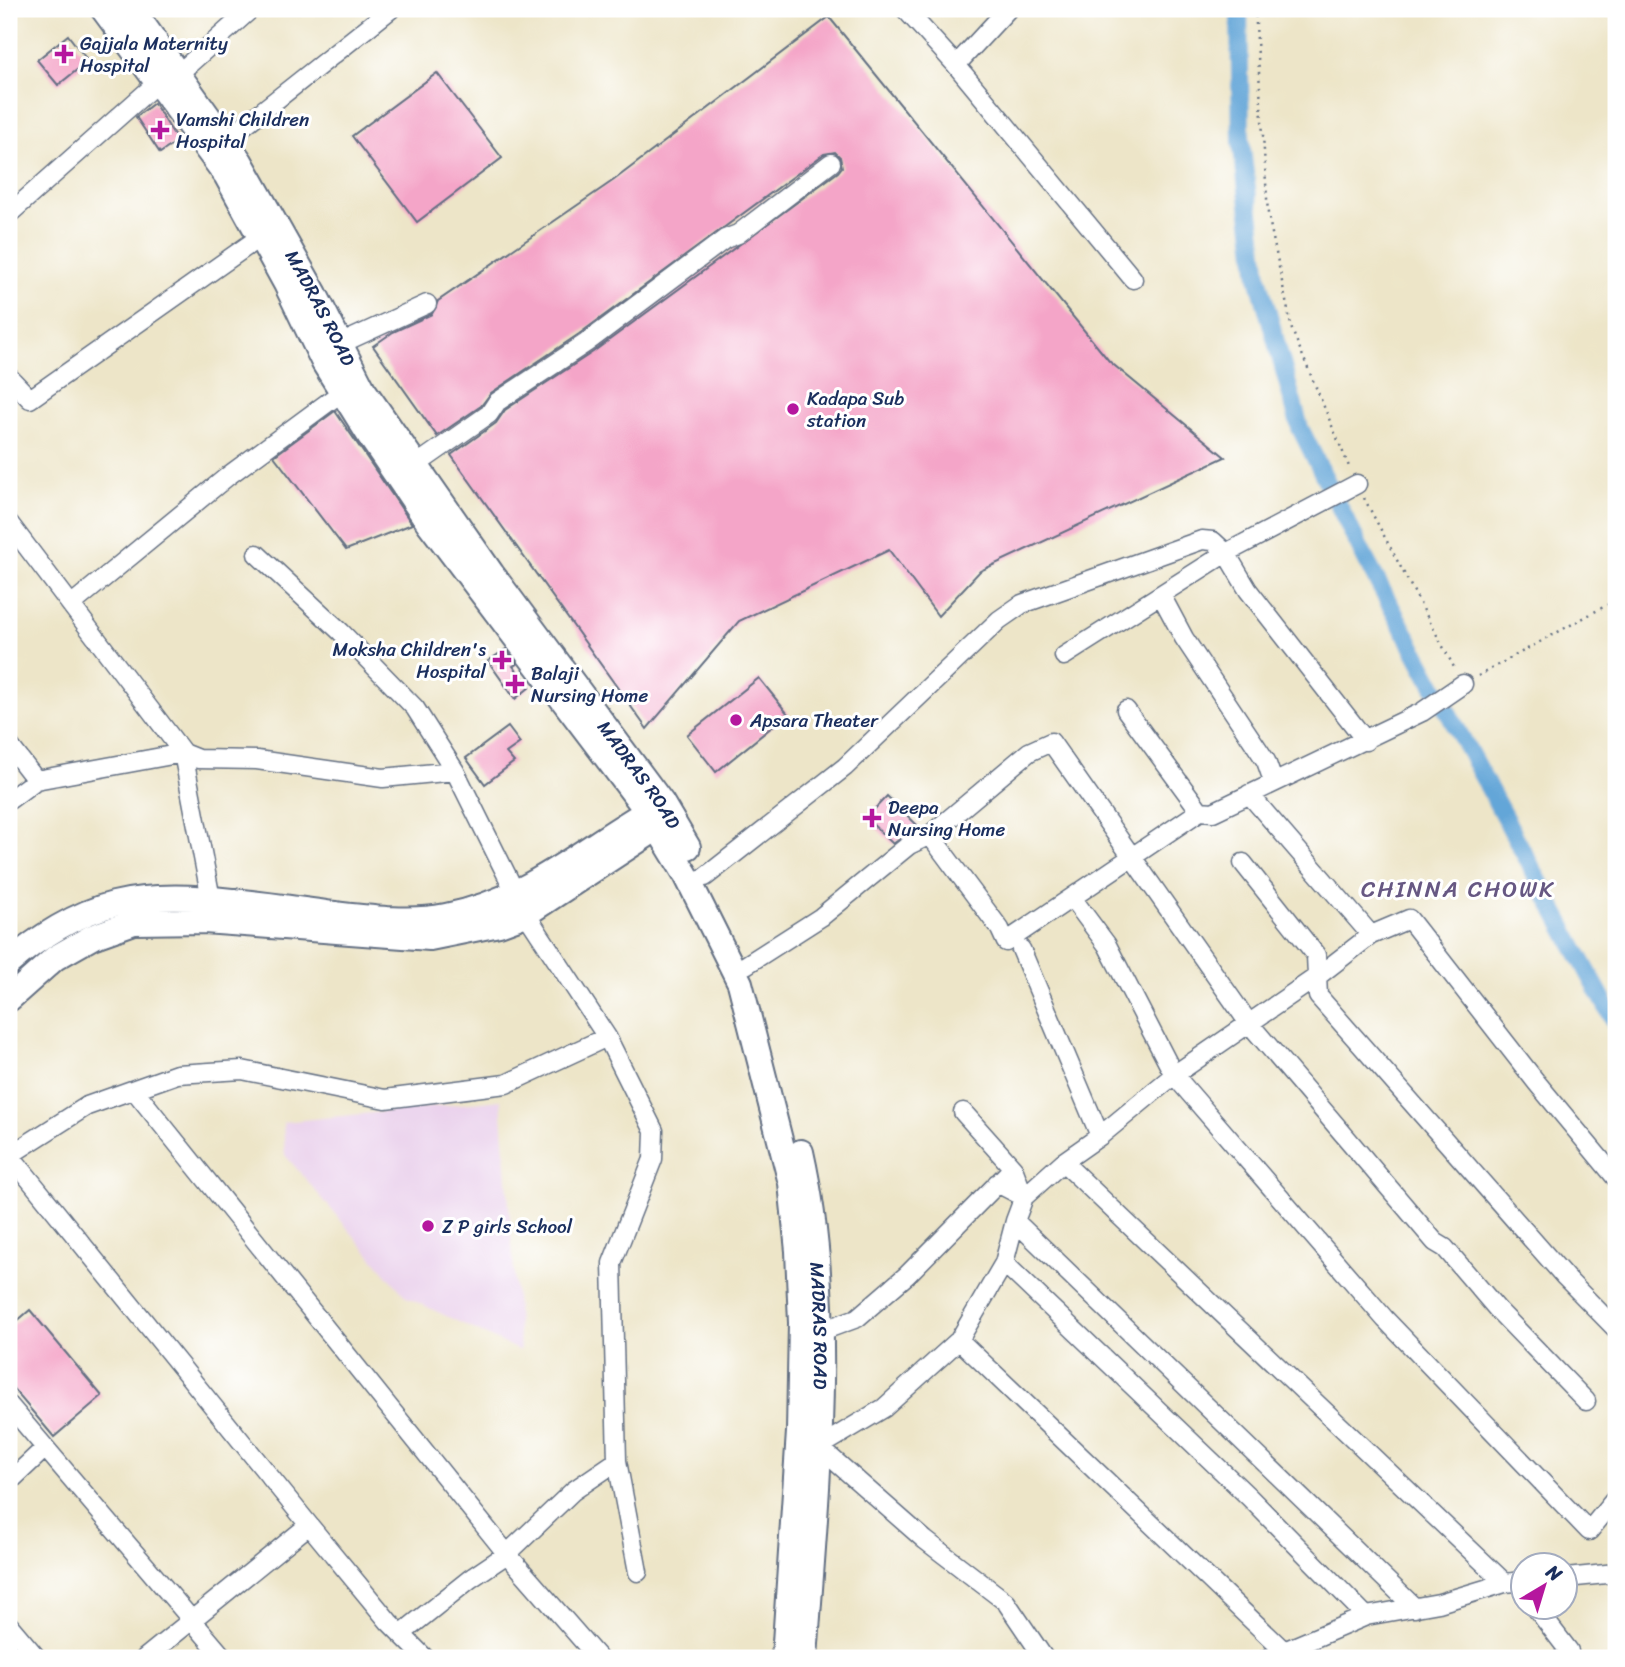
<svg xmlns="http://www.w3.org/2000/svg" width="1625" height="1667" viewBox="0 0 1625 1667" font-family="Sriracha,sans-serif">
	<style>
		.built { fill: #ead1ec }
		.lines { fill: none; stroke-linecap: round; stroke-linejoin: round }
		.canal { stroke: #63a6d8; stroke-width: 18 }
		.building { fill: #f4a5c8 }
		.street-casing { stroke: #646f83; stroke-width: 21 }
		.secondary-casing { stroke: #646f83; stroke-width: 28 }
		.path { stroke: #646f83; stroke-width: 2.5; stroke-dasharray: 2 5; stroke-linecap: butt }
		.street { stroke: #fff; stroke-width: 18 }
		.secondary { stroke: #fff; stroke-width: 24 }
		.poi-dot { fill: #b5179e; stroke: #fff; stroke-width: 2.5 }
		.labels { text-anchor: middle; stroke-width: 6; stroke-linejoin: round; paint-order: stroke }
		.poi-label { font-size: 19px; fill: #1b2f5e; stroke: #fff; text-anchor: start }
		.street-label { font-size: 19px; fill: #1b2f5e; stroke: #fff }
		.quarter-label { font-size: 23px; letter-spacing: 2px; fill: #675883; stroke: #fff }
	</style>
	<rect width="100%" height="100%" fill="#fff"/>
	<filter id="ink" filterUnits="userSpaceOnUse"><feTurbulence type="fractalNoise" baseFrequency=".0143" numOctaves="2"/><feDisplacementMap in="SourceGraphic" scale="14" xChannelSelector="R" yChannelSelector="G"/><feConvolveMatrix kernelMatrix="1 2 1 2 8 2 1 2 1" color-interpolation-filters="sRGB"/></filter>
	<filter id="wash" filterUnits="userSpaceOnUse"><feTurbulence type="fractalNoise" baseFrequency=".00686" numOctaves="4" result="noise"/><feDisplacementMap in="SourceGraphic" scale="28" xChannelSelector="R" yChannelSelector="G"/><feGaussianBlur stdDeviation="1.57" result="paint"/><feColorMatrix in="noise" values="0 0 0 0 0 0 0 0 0 0 0 0 0 0 0 0 0 1.4 0 .05"/><feComposite in="paint" operator="in"/></filter>
	<g filter="url(#wash)">
		<rect width="100%" height="100%" fill="#ede5c8"/>
		<!-- built -->
		<path class="built" d="M501 1100 520 1351 406 1297 285 1155 283 1122Z"/>
		<g class="lines">
			<!-- canal -->
			<path class="canal" d="M1239 9 1241 141 1258 277 1300 428 1367 562 1616 1024"/>
		</g>
		<g id="blocks">
			<!-- building -->
			<path class="building" d="M829 17 1109 361 1225 457 980 571 938 616 889 550 739 621 647 729 451 455 496 423 505 410 593 352 838 172 842 167 840 157 835 152 824 154 579 334 491 393 481 406 437 436 373 346 393 332 432 314 438 301 614 180Z
				M68 35 88 61 58 85 37 60Z
				M437 73 502 158 417 222 352 136Z
				M154 103 178 141 160 153 136 117Z
				M335 411 412 524 346 550 274 456Z
				M506 649 517 664 513 666 530 687 515 699 488 661Z
				M759 678 788 714 716 772 687 735Z
				M508 727 520 743 506 753 514 762 485 784 466 758Z
				M887 796 918 826 893 844 866 818Z
				M30 1310 102 1396 54 1437 9 1384V1328Z"/>
		</g>
	</g>
	<g filter="url(#ink)">
		<use href="#blocks" fill-opacity="0" stroke="#646f83" stroke-width="2"/>
		<g class="lines">
			<!-- street casing -->
			<g class="street-casing">
				<path id="street" d="M905 9 956 65
					M1008 9 956 65 1133 279
					M178 74 251 9
					M218 146 391 9
					M9 214 158 82
					M340 344 427 304
					M9 377 30 399 260 237
					M416 465 489 414 497 402 586 343 725 239 738 234 831 163
					M9 523 183 753 198 759 257 760 383 778 455 771 526 914 607 1037 506 1084 385 1099 242 1070 177 1074 87 1106 10 1155
					M257 554 341 632 415 708 455 771
					M1161 595 1184 638 1266 761 1273 781
					M71 605 228 476 342 392
					M1064 656 1226 553 1357 484
					M1126 710 1200 811 1213 812 1422 712 1463 684
					M9 745 36 780
					M1249 794 1371 935 1409 919 1537 1083 1616 1178
					M9 800 36 780 183 753 211 899
					M930 835 1000 929 1006 942 1200 811
					M1243 863 1316 955 1318 996 1565 1277 1616 1329
					M705 877 845 767 999 620 1022 604 1202 540 1213 541 1226 553 1248 590 1366 741
					M1072 898 1107 945 1174 1075 1385 1319 1589 1531 1616 1498
					M746 965 821 917 909 845 930 835 1029 752 1051 742 1248 1022 1435 1242 1445 1248 1498 1310 1586 1401
					M135 1091 507 1554 598 1658
					M963 1112 1013 1168 1024 1197 997 1183
					M1100 1136 1174 1075 1318 976 1371 935
					M9 1154 309 1525 389 1622 425 1658
					M1063 1162 1505 1583
					M1015 1221 1024 1197 1063 1162 1100 1136 1021 949
					M1004 1263 1015 1221 1415 1608
					M810 1328 819 1332 857 1318 907 1275 1013 1168
					M959 1340 884 1408 819 1447 925 1540 1006 1602 1044 1658
					M9 1405 224 1658
					M617 1461 638 1572
					M9 1482 45 1448
					M1566 1578 1616 1573
					M1536 1608 1569 1651 1562 1658
					M9 1625 37 1658
					M401 1634 470 1579 507 1554 573 1491 617 1461 612 1263 653 1159 654 1131 607 1037
					M1283 1650 959 1340 1004 1263 1249 1497 1366 1616
					M145 1658 309 1525
					M1268 1658 1366 1616 1439 1603 1505 1583 1524 1581"/>
			</g>
			<!-- secondary casing -->
			<g class="secondary-casing">
				<g id="secondary">
					<path d="M103 9 226 175 286 284 324 363 369 435 428 522 647 811 686 875 740 983 791 1183 798 1251 801 1323 799 1432 784 1658"/>
					<path id="s1" d="M132 9 240 161 315 294 363 389 492 574 662 803 688 847"/>
					<path d="M9 963C37 938 77 913 114 904 177 888 270 906 335 914 371 918 411 923 446 916 528 901 589 843 660 804"/>
					<path d="M9 999 55 958 92 937 134 922 204 921 430 938 499 924 526 914 671 819"/>
					<path id="s2" d="M801 1152C837 1312 816 1496 805 1658"/>
				</g>
			</g>
			<!-- path -->
			<path class="path" d="M1255 9 1268 214 1292 330 1350 469
				M1364 498 1456 671
				M1478 676 1616 600"/>
			<!-- street -->
			<use href="#street" class="street"/>
			<!-- secondary -->
			<use href="#secondary" class="secondary"/>
		</g>
	</g>
	<!-- markers -->
	<g class="poi-dot">
		<path d="M60.5 43.5h7v7h7v7h-7v7h-7v-7h-7v-7h7z"/>
		<path d="M156.5 119.5h7v7h7v7h-7v7h-7v-7h-7v-7h7z"/>
		<circle cx="793" cy="409" r="7"/>
		<path d="M498.5 649.5h7v7h7v7h-7v7h-7v-7h-7v-7h7z"/>
		<path d="M511.5 673.5h7v7h7v7h-7v7h-7v-7h-7v-7h7z"/>
		<circle cx="736" cy="720" r="7"/>
		<path d="M868.5 807.5h7v7h7v7h-7v7h-7v-7h-7v-7h7z"/>
		<circle cx="428" cy="1226" r="7"/>
	</g>
	<g class="labels">
		<!-- poi labels -->
		<g class="poi-label">
			<text x="80" y="50">Gajjala Maternity<tspan x="80" dy="22">Hospital</tspan></text>
			<text x="176" y="126">Vamshi Children<tspan x="176" dy="22">Hospital</tspan></text>
			<text x="807" y="405">Kadapa Sub<tspan x="807" dy="22">station</tspan></text>
			<text x="486" y="656" text-anchor="end">Moksha Children's<tspan x="486" dy="22">Hospital</tspan></text>
			<text x="531" y="680">Balaji<tspan x="531" dy="22">Nursing Home</tspan></text>
			<text x="750" y="727">Apsara Theater</text>
			<text x="888" y="814">Deepa<tspan x="888" dy="22">Nursing Home</tspan></text>
			<text x="442" y="1233">Z P girls School</text>
		</g>
		<!-- street labels -->
		<g class="street-label">
			<text dy="7" stroke="none"><textPath href="#s1" startOffset="354">MADRAS ROAD</textPath></text>
			<text dy="7" stroke="none"><textPath href="#s1" startOffset="920">MADRAS ROAD</textPath></text>
			<text dy="7" stroke="none"><textPath href="#s2" startOffset="175">MADRAS ROAD</textPath></text>
		</g>
		<!-- quarter labels -->
		<g class="quarter-label">
			<text x="1458" y="897">CHINNA CHOWK</text>
		</g>
	</g>
	<!-- margin -->
	<rect width="1625" height="1667" fill="none" stroke="#fff" stroke-width="35"/>
	<!-- north arrow -->
	<g transform="translate(1544 1586) rotate(38)"><circle r="33" fill="#ffffff" stroke="#a4acbf" stroke-width="2"/>
	<path d="M0-5L12 26L0 18L-12 26Z" fill="#b5179e"/>
	<text y="-10" font-size="19" font-weight="bold" text-anchor="middle" fill="#1b2f5e">N</text>
	</g>
</svg>
